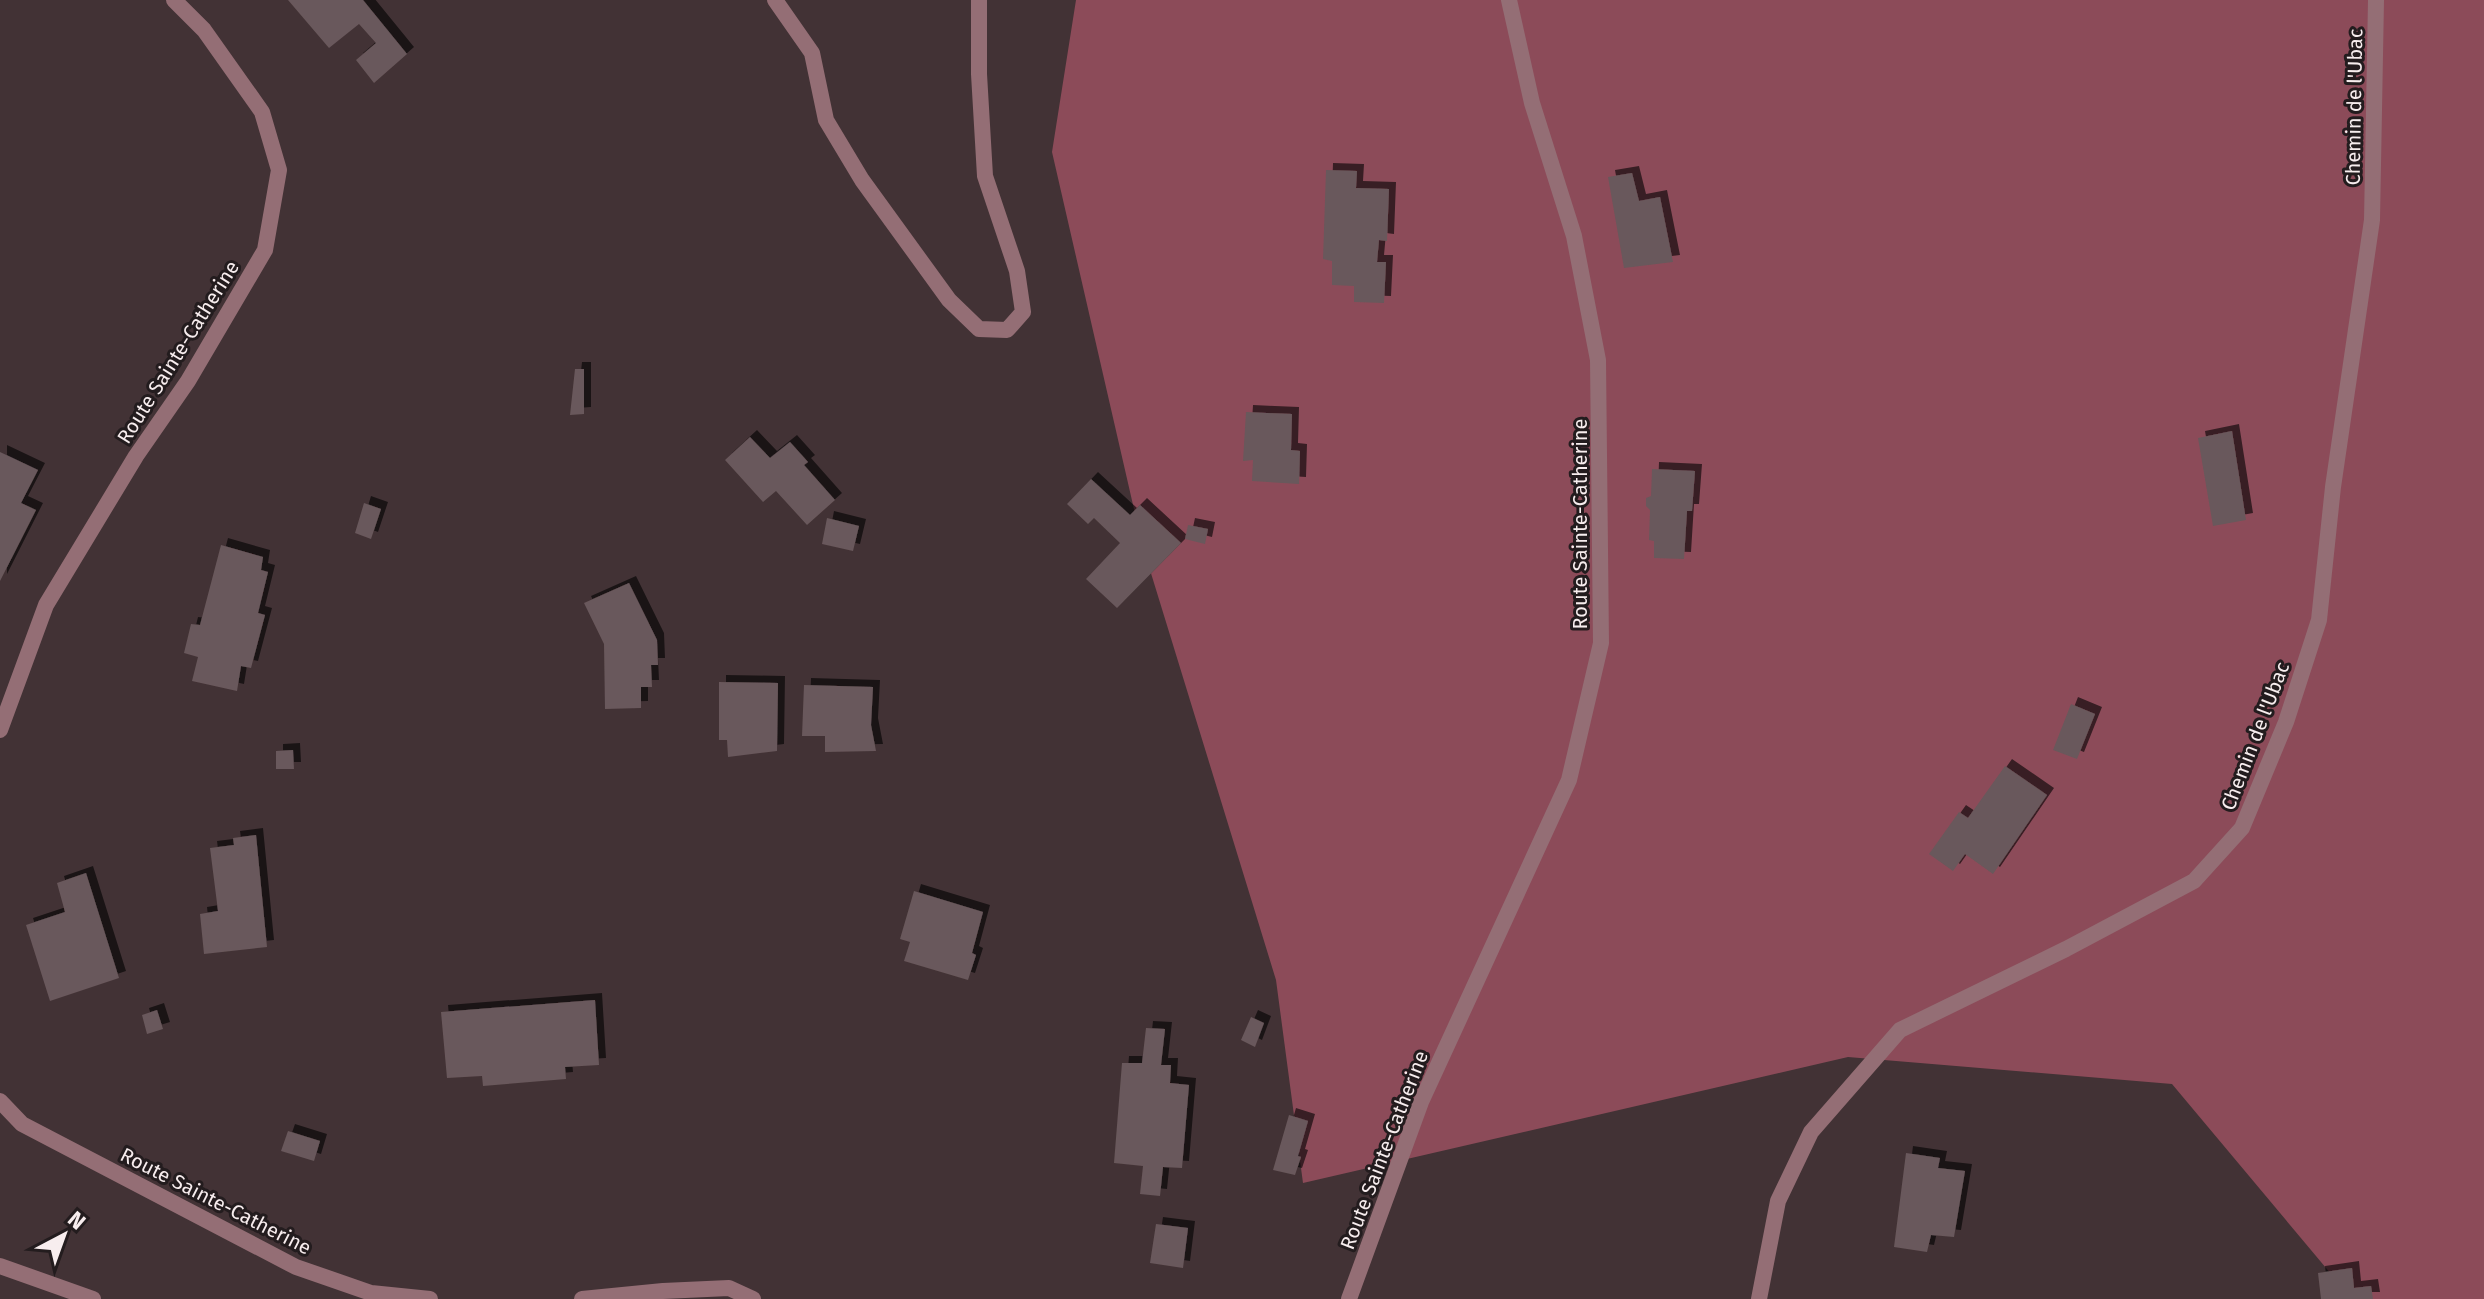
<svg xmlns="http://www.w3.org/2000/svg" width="2484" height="1299" viewBox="0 0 2484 1299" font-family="'Fira Sans',sans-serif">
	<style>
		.green { fill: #8c4b59 }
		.building { fill: #69585b; filter: url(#shadow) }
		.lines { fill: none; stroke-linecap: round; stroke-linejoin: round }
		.street { stroke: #946e75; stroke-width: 16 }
		.labels { text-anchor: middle; stroke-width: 6; stroke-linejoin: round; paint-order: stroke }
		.street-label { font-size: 20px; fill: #f7edee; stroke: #231c1e }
	</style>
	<defs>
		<filter id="shadow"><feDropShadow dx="7" dy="-7" stdDeviation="0" flood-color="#0009"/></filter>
	</defs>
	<rect width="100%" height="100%" fill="#423235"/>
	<!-- green -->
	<path class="green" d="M1076 0H2484V1299H2352L2172 1084 1848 1057 1303 1183 1276 980 1142 544 1052 152Z"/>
	<!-- building -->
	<path class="building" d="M288 0H363L407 54 374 83 356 60 376 43 359 24 329 48Z
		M1326 170 1357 171 1356 188 1389 189 1387 241 1379 240 1377 262H1386L1384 303 1354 302V286L1332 285V261L1323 259Z
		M1632 173 1639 201 1660 197 1673 262 1624 268 1608 177Z
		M575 369H584V414L570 415Z
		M1246 412 1292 414 1291 450 1300 451 1299 484 1252 481 1253 460 1243 461Z
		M2232 431 2246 520 2213 526 2198 438Z
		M750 437 770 458 790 442 808 462 804 465 835 500 807 525 776 491 763 502 725 460Z
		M0 452 38 470 21 503 36 510 0 581Z
		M1652 469 1695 471 1692 511H1687L1684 559 1654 558V541L1649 540 1650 510 1646 506V498L1651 496Z
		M1091 479 1130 515 1140 505 1181 543 1117 608 1086 579 1120 543 1094 518 1088 524 1067 504Z
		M364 503 381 509 371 539 355 533Z
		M827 518 859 526 853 551 822 544Z
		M1188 525 1208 529 1205 544 1185 539Z
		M221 545 263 557 261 570 268 572 258 613 265 615 251 668 241 666 237 691 192 681 198 657 184 653 191 624 200 625Z
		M629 583 657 640 658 665H651L652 687H641V708L605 709 604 644 584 603Z
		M719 682 778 683 777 751 728 757 727 740H719Z
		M804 685 873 687 871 725 876 751 825 752V736H802Z
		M2071 704 2095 714 2077 759 2053 750Z
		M293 750 294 769H276V751Z
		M2005 766 2047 795 1993 874 1965 854 1953 871 1929 854 1959 812 1968 818Z
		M256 835 267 947 204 954 200 914 218 911 210 848 234 845 233 838Z
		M86 873 119 978 50 1001 26 925 65 912 57 883Z
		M914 891 983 912 972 953 976 955 968 980 904 961 910 942 900 939Z
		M595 1000 599 1065 565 1067 566 1079 483 1086 482 1076 447 1078 441 1012Z
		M157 1010 163 1029 147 1034 142 1015Z
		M1251 1017 1264 1023 1255 1047 1241 1040Z
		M1146 1028 1165 1029 1161 1065H1171L1170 1083 1189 1085 1182 1168 1163 1167 1160 1196 1140 1194 1143 1166 1114 1163 1122 1063H1142Z
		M1289 1115 1308 1121 1298 1156 1301 1157 1295 1175 1273 1170Z
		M288 1131 320 1141 314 1161 281 1151Z
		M1906 1153 1940 1158 1938 1168 1965 1171 1954 1237 1931 1235 1927 1252 1894 1247Z
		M1156 1224 1188 1228 1183 1268 1150 1263Z
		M2352 1268 2354 1288 2371 1286 2373 1299H2321L2318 1273Z"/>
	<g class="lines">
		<!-- street -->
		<path class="street" d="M775 0 812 53 826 120 862 180 949 300 979 329 1007 330 1023 312 1017 271 985 176 979 74V0
			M0 730 46 605 136 456 188 381 265 250 279 170 262 112 204 30 174 0
			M0 1101 22 1124 296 1267 371 1293 430 1299
			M0 1266 93 1299
			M582 1299 663 1291 729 1288 753 1299
			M1349 1299 1421 1102 1569 780 1601 643 1598 360 1574 236 1532 103 1509 0
			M1759 1299 1778 1201 1811 1132 1900 1030 2066 949 2194 881 2242 828 2286 722 2319 620 2333 487 2372 220 2376 0"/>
	</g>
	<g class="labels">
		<!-- street labels -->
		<g class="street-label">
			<text transform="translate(2354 107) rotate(-89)" y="7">Chemin de l'Ubac</text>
			<text transform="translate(178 352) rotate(-58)" y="7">Route Sainte-Catherine</text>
			<text transform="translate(1580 524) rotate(-90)" y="7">Route Sainte-Catherine</text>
			<text transform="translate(2255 736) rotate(-69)" y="7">Chemin de l'Ubac</text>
			<text transform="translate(1384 1150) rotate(-69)" y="7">Route Sainte-Catherine</text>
			<text transform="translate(216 1201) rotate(27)" y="7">Route Sainte-Catherine</text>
		</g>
	</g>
	<!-- north arrow -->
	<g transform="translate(64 1235) rotate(41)" stroke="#231c1e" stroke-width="6" paint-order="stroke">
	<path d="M0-6L14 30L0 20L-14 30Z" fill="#f7edee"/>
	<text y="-12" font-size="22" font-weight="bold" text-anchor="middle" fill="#f7edee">N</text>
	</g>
</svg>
